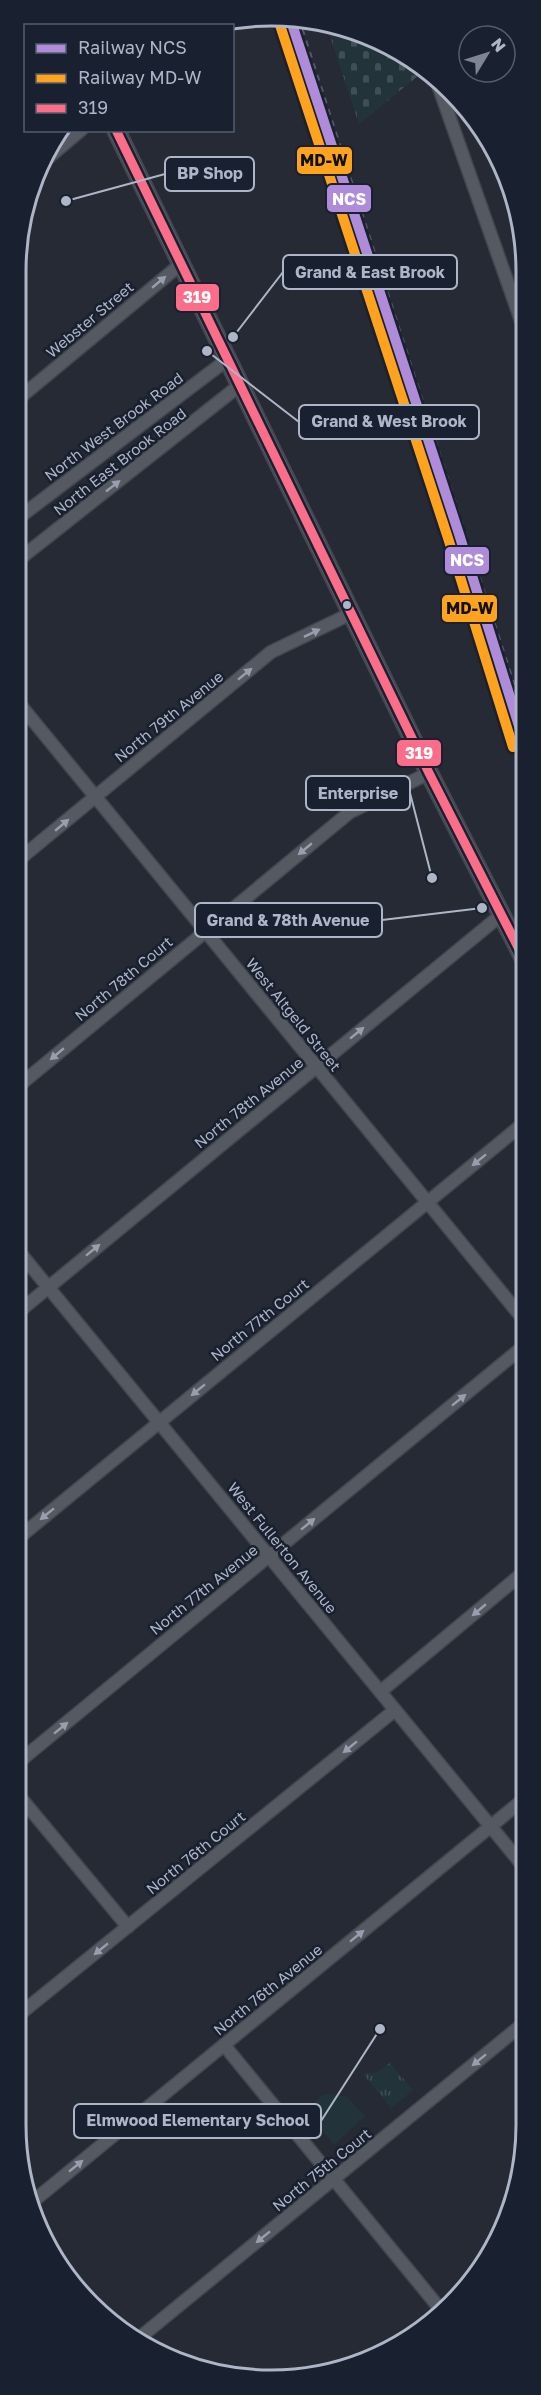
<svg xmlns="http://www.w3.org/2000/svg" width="541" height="2395" viewBox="0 0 541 2395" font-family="'Golos Text',sans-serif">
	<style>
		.grass { fill: #22343a }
		.cemetery { fill: url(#cemetery-stones) }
		.park { fill: url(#park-tufts) }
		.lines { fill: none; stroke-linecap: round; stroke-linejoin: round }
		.minor-casing { stroke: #41454d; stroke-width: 15 }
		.major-casing { stroke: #424751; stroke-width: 20 }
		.minor { stroke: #555962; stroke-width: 12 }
		.major { stroke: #585b64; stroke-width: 16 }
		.rail { stroke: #545860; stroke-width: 4; stroke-dasharray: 6 6; stroke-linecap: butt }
		.bus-1-casing { stroke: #19202f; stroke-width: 14 }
		.bus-1 { stroke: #fb6d88; stroke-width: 9 }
		.rail-1-casing { stroke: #19202f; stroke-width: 15 }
		.rail-2-casing { stroke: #19202f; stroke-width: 15 }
		.rail-1 { stroke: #ae8cd9; stroke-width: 10 }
		.rail-2 { stroke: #ffa21d; stroke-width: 10 }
		.oneway { fill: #989eae }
		.bus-dot { fill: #aeb5c7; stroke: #19202f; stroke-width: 2 }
		.labels { text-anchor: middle; stroke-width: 5; stroke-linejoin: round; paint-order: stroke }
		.street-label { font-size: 15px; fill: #aeb5c7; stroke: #19202f }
		.rim { fill: none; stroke: #aeb5c7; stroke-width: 3 }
		.leader { fill: none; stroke: #aeb5c7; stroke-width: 2 }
		.callout-dot { fill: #aeb5c7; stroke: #19202f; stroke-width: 2 }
		.callout { fill: #19202f; stroke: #aeb5c7; stroke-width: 2 }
		.callout-label { font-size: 16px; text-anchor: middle; font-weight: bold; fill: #aeb5c7 }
		.line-badge { stroke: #19202f; stroke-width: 2 }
		.badge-label { font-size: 16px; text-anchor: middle; font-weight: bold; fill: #fff }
		.pale-badge-label { font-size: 16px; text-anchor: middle; font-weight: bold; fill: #111 }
	</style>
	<defs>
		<pattern id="cemetery-stones" width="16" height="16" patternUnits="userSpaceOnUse" patternTransform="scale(1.5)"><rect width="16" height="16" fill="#22343a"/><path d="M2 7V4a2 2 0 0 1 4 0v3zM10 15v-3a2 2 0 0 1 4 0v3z" fill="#404f55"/></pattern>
		<pattern id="park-tufts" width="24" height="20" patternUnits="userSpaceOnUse" patternTransform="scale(1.5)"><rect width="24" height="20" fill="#22343a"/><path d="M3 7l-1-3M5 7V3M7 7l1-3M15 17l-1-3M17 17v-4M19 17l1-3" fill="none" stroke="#404f55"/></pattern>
	</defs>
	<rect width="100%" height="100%" fill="#252a34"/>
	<!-- grass -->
	<path class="grass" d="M16 1269 27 1291 16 1305Z
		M332 2094 347 2097 365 2116 334 2145 306 2109 323 2095Z"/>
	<!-- cemetery -->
	<path class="cemetery" d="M326 24 384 42 424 71 359 124Z"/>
	<!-- park -->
	<path class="park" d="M390 2063 413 2090 391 2108 363 2074 377 2072Z"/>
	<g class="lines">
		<!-- minor casing -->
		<g class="minor-casing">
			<path id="minor" d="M207 26 210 23
				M436 79 524 329
				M43 162 81 130
				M17 400 181 264
				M17 519 228 359
				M17 561 240 385
				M17 701 524 1320
				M16 862 271 652 352 613
				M16 1088 350 812 429 773
				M16 1248 524 1867
				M16 1314 501 915
				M16 1540 524 1123
				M380 1692 524 1572
				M15 1765 524 1346
				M15 1791 128 1927
				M15 2018 395 1710
				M224 2045 441 2310
				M31 2203 524 1799
				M138 2339 524 2023"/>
		</g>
		<!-- major casing -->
		<g class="major-casing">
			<path id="major" d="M116 130 429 773 524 959"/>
		</g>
		<!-- minor -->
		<use href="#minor" class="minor"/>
		<!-- major -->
		<use href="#major" class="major"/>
		<!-- rail -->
		<path class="rail" d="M298 18 524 717"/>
		<!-- bus-1 casing -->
		<g class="bus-1-casing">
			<path id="bus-1" d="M116 130 429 773 524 959"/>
		</g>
		<!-- bus-1 -->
		<use href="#bus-1" class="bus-1"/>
		<!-- rail-1 casing -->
		<g class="rail-1-casing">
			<path id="rail-1" d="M290 18 459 534 524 742"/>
		</g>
		<!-- rail-2 casing -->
		<g class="rail-2-casing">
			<path id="rail-2" d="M279 22 448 538 513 747"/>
		</g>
		<!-- rail-1 -->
		<use href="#rail-1" class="rail-1"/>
		<!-- rail-2 -->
		<use href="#rail-2" class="rail-2"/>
	</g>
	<!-- one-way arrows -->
	<defs><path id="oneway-solid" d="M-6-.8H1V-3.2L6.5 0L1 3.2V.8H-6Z" transform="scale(1.5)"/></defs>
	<g class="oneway">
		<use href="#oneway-solid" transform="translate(159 282) rotate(-40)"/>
		<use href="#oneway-solid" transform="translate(113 486) rotate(-38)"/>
		<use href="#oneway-solid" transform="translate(312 633) rotate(-26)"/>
		<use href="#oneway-solid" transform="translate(245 674) rotate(-39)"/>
		<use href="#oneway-solid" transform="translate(62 825) rotate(-40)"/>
		<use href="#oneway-solid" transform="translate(305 849) rotate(140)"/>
		<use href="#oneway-solid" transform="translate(357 1033) rotate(-39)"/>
		<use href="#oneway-solid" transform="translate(57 1054) rotate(140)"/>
		<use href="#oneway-solid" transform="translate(479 1160) rotate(141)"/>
		<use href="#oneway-solid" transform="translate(93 1250) rotate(-39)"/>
		<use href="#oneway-solid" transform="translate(198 1390) rotate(141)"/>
		<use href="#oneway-solid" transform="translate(459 1400) rotate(-39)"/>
		<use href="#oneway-solid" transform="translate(47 1514) rotate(141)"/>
		<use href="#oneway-solid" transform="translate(308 1524) rotate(-39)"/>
		<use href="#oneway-solid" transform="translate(479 1610) rotate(140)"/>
		<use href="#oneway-solid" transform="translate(61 1728) rotate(-39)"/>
		<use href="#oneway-solid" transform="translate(350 1747) rotate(141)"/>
		<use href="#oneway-solid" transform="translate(357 1936) rotate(-39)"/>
		<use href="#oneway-solid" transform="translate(101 1949) rotate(141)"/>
		<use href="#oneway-solid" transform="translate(479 2060) rotate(141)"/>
		<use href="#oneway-solid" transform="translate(76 2166) rotate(-39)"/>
		<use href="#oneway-solid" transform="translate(263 2237) rotate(141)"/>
	</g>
	<!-- markers -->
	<circle class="bus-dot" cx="347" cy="605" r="5"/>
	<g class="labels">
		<!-- street labels -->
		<g class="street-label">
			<text transform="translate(90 320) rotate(-40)" y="5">Webster Street</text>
			<text transform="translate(114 427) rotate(-37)" y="5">North West Brook Road</text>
			<text transform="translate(120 462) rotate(-38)" y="5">North East Brook Road</text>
			<text transform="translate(169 717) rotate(-39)" y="5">North 79th Avenue</text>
			<text transform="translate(124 979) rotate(-40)" y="5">North 78th Court</text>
			<text transform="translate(293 1015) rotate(51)" y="5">West Altgeld Street</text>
			<text transform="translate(249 1103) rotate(-39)" y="5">North 78th Avenue</text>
			<text transform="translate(260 1320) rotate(-39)" y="5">North 77th Court</text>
			<text transform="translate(282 1548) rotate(51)" y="5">West Fullerton Avenue</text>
			<text transform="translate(204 1590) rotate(-39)" y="5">North 77th Avenue</text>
			<text transform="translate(196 1853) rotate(-39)" y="5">North 76th Court</text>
			<text transform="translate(268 1990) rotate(-39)" y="5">North 76th Avenue</text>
			<text transform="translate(322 2170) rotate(-39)" y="5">North 75th Court</text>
		</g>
	</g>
	<!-- crop -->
	<path d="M0 0H541V2395H0ZM271 26H271A245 245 0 0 1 516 271V2125A245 245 0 0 1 271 2370H271A245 245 0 0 1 26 2125V271A245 245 0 0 1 271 26Z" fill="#19202f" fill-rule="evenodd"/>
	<path class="rim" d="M271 26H271A245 245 0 0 1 516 271V2125A245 245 0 0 1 271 2370H271A245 245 0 0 1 26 2125V271A245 245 0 0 1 271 26Z"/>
	<!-- callouts -->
	<path class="leader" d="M66 201L165 174M233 337L283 272M207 351L299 422M432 878L410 793M482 908L382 920M380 2029L321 2121"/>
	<g class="callout-dot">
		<circle cx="66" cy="201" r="6"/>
		<circle cx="233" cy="337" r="6"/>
		<circle cx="207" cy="351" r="6"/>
		<circle cx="432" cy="878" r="6"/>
		<circle cx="482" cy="908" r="6"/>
		<circle cx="380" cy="2029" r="6"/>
	</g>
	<g class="callout">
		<rect x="165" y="157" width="89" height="34" rx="6"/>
		<rect x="283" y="255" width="174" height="34" rx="6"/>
		<rect x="299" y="405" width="180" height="34" rx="6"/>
		<rect x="306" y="776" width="104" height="34" rx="6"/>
		<rect x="195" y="903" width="187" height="34" rx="6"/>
		<rect x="74" y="2104" width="247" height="34" rx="6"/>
	</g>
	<g class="callout-label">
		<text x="210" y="179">BP Shop</text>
		<text x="370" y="278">Grand &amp; East Brook</text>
		<text x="389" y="427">Grand &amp; West Brook</text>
		<text x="358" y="799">Enterprise</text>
		<text x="288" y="926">Grand &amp; 78th Avenue</text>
		<text x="198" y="2126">Elmwood Elementary School</text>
	</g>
	<g class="line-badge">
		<rect x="296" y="146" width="57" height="29" rx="6" fill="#ffa21d"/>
		<rect x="326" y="184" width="46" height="29" rx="6" fill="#ae8cd9"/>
		<rect x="175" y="283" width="45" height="29" rx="6" fill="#fb6d88"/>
		<rect x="444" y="546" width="46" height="29" rx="6" fill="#ae8cd9"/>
		<rect x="441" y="594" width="57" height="29" rx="6" fill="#ffa21d"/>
		<rect x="396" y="739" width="46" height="28" rx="6" fill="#fb6d88"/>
	</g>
	<g class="badge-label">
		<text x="349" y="205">NCS</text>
		<text x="197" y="303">319</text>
		<text x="467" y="566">NCS</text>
		<text x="419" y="759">319</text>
	</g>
	<g class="pale-badge-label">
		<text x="324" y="166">MD-W</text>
		<text x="470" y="614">MD-W</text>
	</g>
	<!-- legend -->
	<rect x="24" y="24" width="210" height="108" fill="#19202f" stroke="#555c6c" stroke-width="1.5"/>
	<rect x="36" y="44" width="30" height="9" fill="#ae8cd9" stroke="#555c6c" stroke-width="1.5"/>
	<text x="78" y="54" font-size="18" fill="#aeb5c7">Railway NCS</text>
	<rect x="36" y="74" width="30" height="9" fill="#ffa21d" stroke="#555c6c" stroke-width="1.5"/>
	<text x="78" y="84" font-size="18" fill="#aeb5c7">Railway MD-W</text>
	<rect x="36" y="104" width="30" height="9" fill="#fb6d88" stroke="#555c6c" stroke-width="1.5"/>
	<text x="78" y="114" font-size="18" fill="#aeb5c7">319</text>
	<!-- north arrow -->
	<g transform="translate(487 54) rotate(52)"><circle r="28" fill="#19202f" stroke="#555c6c" stroke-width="1.5"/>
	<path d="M0-4.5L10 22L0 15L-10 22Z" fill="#7e8494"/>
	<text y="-9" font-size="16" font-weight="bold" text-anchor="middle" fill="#aeb5c7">N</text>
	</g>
</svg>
